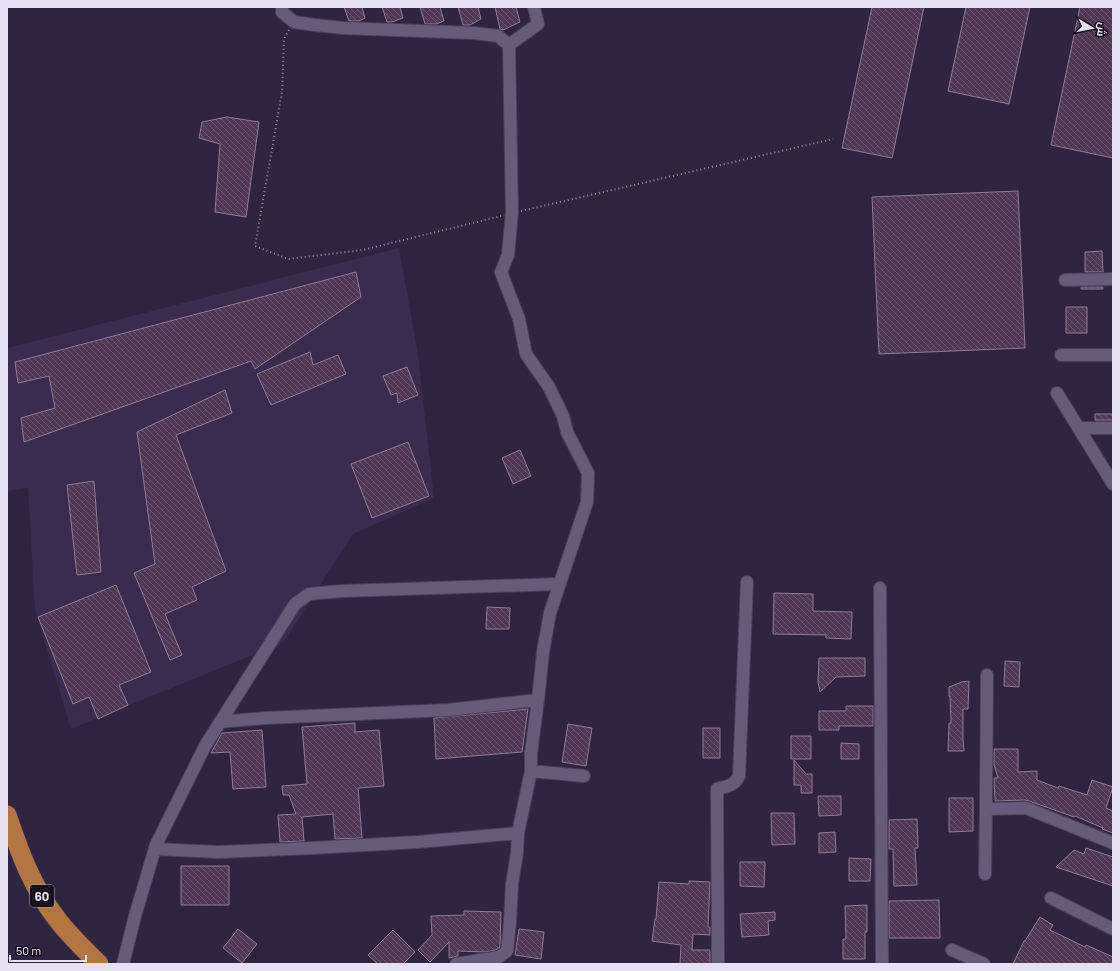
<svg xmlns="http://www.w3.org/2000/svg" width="1120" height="971" viewBox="0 0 1120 971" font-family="Barlow,Cairo,sans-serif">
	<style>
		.built { fill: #3a2c4e }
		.building { fill: url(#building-back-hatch); stroke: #917994 }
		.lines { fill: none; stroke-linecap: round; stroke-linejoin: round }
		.minor-casing { stroke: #4a4057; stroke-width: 14 }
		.trunk-casing { stroke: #4a4057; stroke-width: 20 }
		.path { stroke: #948ba2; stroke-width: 2; stroke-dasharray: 1 3; stroke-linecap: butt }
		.minor { stroke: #675b7a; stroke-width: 12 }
		.trunk { stroke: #b37641; stroke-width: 19 }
		.labels { text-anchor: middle; stroke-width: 4; stroke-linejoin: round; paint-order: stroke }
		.shield { fill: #16111d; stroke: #a8a3b3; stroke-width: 1 }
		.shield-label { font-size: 13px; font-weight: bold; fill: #e7e1f3 }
	</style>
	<defs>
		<pattern id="building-back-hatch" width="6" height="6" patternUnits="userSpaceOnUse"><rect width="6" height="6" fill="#503a53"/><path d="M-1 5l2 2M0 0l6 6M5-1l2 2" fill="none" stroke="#69566c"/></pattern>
	</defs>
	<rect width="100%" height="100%" fill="#302540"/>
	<!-- built -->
	<path class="built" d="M399 248 418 355 434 498 353 534 284 642 71 729 35 610 28 488 7 491V348Z"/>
	<!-- building -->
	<path class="building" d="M344 7H362L365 18 359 21H349Z
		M382 7H400L403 18 392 22H387Z
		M420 7H440L444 21 436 24H425Z
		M458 7H478L481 19 470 25H463Z
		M495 7H516L520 22 503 30 500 29Z
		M872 7H924L892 158 842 148Z
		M966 7H1030L1009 104 948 91Z
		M1080 7H1113V158L1051 145Z
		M227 117 259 122 246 217 215 212 220 144 199 138 202 122Z
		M1018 191 1025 348 879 354 872 197Z
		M1102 251 1103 272H1085V252Z
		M356 272 361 297 255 369 251 361 24 442 21 418 55 408 49 376 18 383 15 362Z
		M1081 287H1103V289H1081Z
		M1066 307H1087V333H1066Z
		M310 352 313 365 338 355 346 374 271 405 257 374Z
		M407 367 418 395 398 403 397 393 391 395 383 376Z
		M225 390 232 413 176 435 226 571 192 587 197 600 165 614 182 655 170 660 134 573 155 564 137 432Z
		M1095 414H1113V420H1095Z
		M408 442 429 496 372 518 351 464Z
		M520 450 531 476 513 484 502 458Z
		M94 481 101 572 77 575 67 485Z
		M116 585 151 672 119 685 128 705 98 719 89 697 73 704 38 617Z
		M774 593 813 594V611L852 612 851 639 826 638V635L773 634Z
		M487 607 510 608 509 629H486Z
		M819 658H865V676L836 677 820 692 818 682Z
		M1005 661 1020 662 1019 687 1004 686Z
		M969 681 968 709H963V739L964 751H948L949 723H951L950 696H949V687L962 682Z
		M846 706H873V726H839V730H819V711H846Z
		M528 709 522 752 436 759 434 718Z
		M355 723V732L379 730 384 786 358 788 362 838 335 839 333 814 302 817 304 841 280 842 278 815 296 814 289 795H283L282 786 307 784 302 727Z
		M568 724 592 728 586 766 562 762Z
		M703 728H720V758H703Z
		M262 730 266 787 233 789 230 752 211 753 222 733Z
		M791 736H811V759H791Z
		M841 743 859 744V759H841Z
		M994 749H1018V772L1037 771V780L1058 788 1059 786 1087 795 1092 780 1113 787 1106 808 1113 811V833L1102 829 1103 828 1075 816 1074 817 1029 801 1025 800 995 801 994 778H998L994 765Z
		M794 760 806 774H812V793H801V785H794Z
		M818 796H841V815L819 816Z
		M949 798H973V831L949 832Z
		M771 813H794L795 844 772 845Z
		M917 819 918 848H915L917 885 894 886 893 849H889V820Z
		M835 832 836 852 819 853V833Z
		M1086 848 1113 857V886L1056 867 1074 850 1084 854Z
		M849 858 871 859 870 881H849Z
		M740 862H765L764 887 740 886Z
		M181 866H229V905H181Z
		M689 881 710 882 708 927H710V935L693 934 692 950H710V964H680L681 945 652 941 655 919H656L659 882 689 884Z
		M939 900 940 938H889V901Z
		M867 905V932H865V959H843V939H846L845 906Z
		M464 911 501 912 500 947 496 950 485 952 458 951V956L449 958V942L430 962 418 950 432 935 431 916 464 915Z
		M775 912V920L768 921 769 935 742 937 740 914Z
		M1040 917 1053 925 1050 930 1085 947 1086 945 1113 957V964H1013L1024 941H1025Z
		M238 929 257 944 242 963 223 948Z
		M519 929 544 932 541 959 515 955Z
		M393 930 415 952 403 964H378L368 955Z"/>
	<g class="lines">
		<!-- minor casing -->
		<g class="minor-casing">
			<path id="minor" d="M282 7V12L294 22 315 25 343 28 474 33 498 36 509 45
				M1065 280 1113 279
				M1061 355H1113
				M1057 393 1113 484
				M1079 428H1113
				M880 588 882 964
				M987 675 986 809 1026 808 1113 843
				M220 722 265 718 448 710 538 700 543 652 550 613 587 502 588 473 567 432 563 416 549 387 526 354 519 319 501 272 508 255 512 213 509 45 538 24 534 7
				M531 771 584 776
				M155 849 218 852 312 848 418 842 518 833
				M985 874 986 809
				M1051 898 1113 929
				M952 950 984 964
				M123 964 135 916 156 845 205 746 295 604 309 594 342 591 560 584
				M456 964 499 957 507 951 510 922 512 884 517 853 518 833 531 771V753L538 700
				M718 964 717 789C727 786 734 786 739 776L747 582"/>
		</g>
		<!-- trunk casing -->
		<g class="trunk-casing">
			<path id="trunk" d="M7 815C20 853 32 887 57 919 69 935 85 950 99 964"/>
		</g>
		<!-- path -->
		<path class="path" d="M289 30 284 39 282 92 255 246 288 259 363 250 501 216
			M521 211 833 139"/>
		<!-- minor -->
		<use href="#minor" class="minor"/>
		<!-- trunk -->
		<use href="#trunk" class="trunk"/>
	</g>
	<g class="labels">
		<!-- shield labels -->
		<rect class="shield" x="30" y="885" width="24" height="22" rx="3"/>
		<g class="shield-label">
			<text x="42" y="901">60</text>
		</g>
	</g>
	<!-- border -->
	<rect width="1120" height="971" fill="none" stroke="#e7e1f3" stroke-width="16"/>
	<!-- north arrow -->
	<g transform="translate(1092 28) rotate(100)" stroke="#16111d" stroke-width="3" paint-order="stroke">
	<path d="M0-3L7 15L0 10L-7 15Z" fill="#e7e1f3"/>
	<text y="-6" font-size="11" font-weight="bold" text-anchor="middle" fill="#e7e1f3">ش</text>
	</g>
	<!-- scale -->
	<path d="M10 955v6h76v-6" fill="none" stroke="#e7e1f3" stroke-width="2"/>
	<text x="16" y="955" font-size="12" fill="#e7e1f3" stroke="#16111d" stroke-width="3" paint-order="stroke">50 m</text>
</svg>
